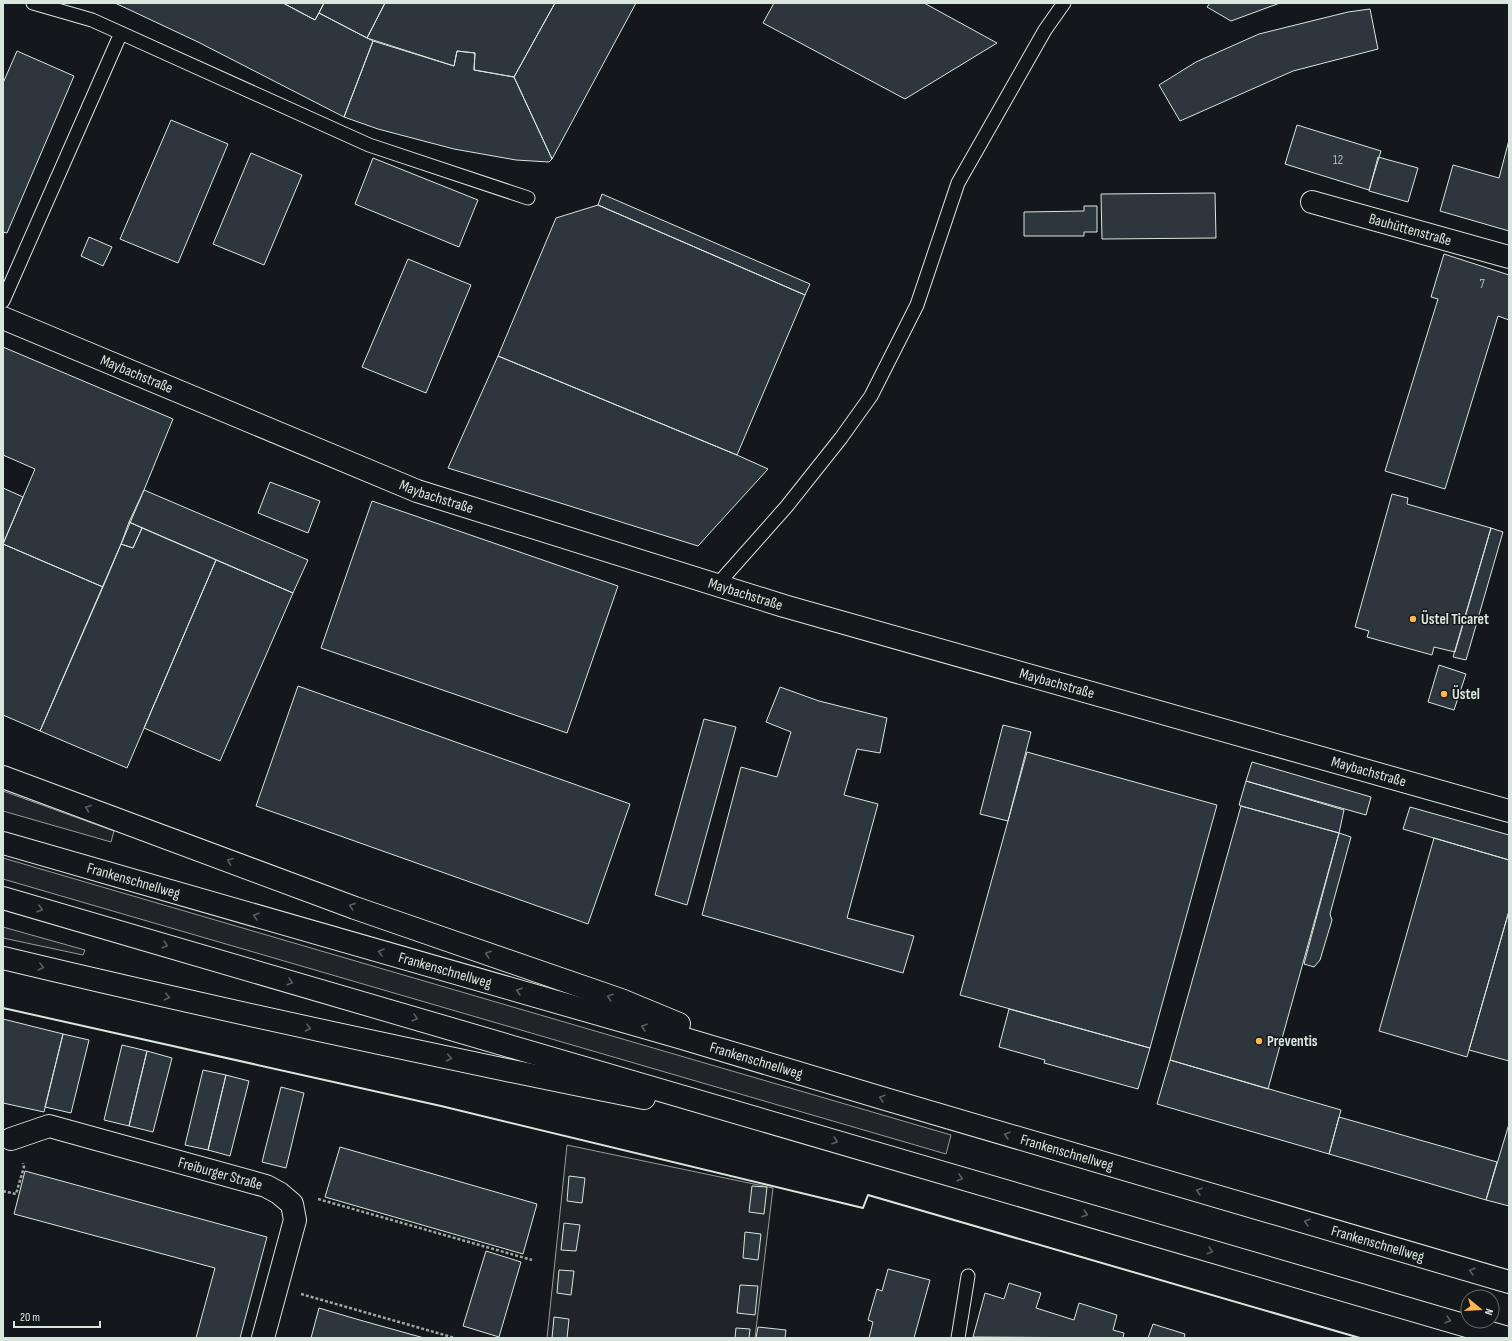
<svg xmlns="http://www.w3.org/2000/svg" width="1512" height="1341" viewBox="0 0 1512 1341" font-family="'Sofia Sans Condensed',sans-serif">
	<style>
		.green { fill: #202428; stroke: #939e99 }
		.building { fill: #2c363c; stroke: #d8e6dc }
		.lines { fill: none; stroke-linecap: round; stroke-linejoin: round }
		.lane-casing { stroke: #d8e6dc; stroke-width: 15 }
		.street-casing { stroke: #d8e6dc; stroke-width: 24 }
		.highway-casing { stroke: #d8e6dc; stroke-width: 24 }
		.path { stroke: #9da8a2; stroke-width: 2.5; stroke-dasharray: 3 2; stroke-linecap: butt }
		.lane { stroke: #14181c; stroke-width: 13 }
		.street { stroke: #14181c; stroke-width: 22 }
		.highway { stroke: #14181c; stroke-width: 22 }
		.wall { stroke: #d8e6dc; stroke-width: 2 }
		.oneway { stroke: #59605f }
		.poi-dot { fill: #ffb74d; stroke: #14181c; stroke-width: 1.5 }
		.labels { text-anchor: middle; stroke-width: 3; stroke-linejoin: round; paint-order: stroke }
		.number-label { font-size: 13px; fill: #adbab4 }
		.street-label { font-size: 15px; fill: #d8e6dc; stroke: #14181c }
		.poi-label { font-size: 15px; font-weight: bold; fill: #d8e6dc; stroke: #14181c; text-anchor: start }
	</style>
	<rect width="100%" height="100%" fill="#14181c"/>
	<!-- green -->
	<path class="green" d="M3 791 114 831 111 842 3 811Z
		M3 858 951 1135 946 1154 3 879Z
		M3 927 85 950 83 955 3 938Z
		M567 1145 773 1188 755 1338H547Z"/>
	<!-- building -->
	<path class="building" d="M115 3H283L315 20 319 13 373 41 344 117 198 42Z
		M283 3H324L315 20Z
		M324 3H385L367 38 319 13Z
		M385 3H555L514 77 474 70 475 53 457 51 454 66 367 38Z
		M555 3H636L552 159 514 77Z
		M774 3H924L997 43 905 99 763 23Z
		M1210 3H1280L1231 21 1207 7Z
		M1370 9 1378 49 1293 71 1180 121 1159 85 1196 62 1259 34 1348 12Z
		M373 41 454 66 457 51 475 53 474 70 514 77 552 159 549 162 516 160 454 149 378 129 344 117Z
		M17 51 74 76 7 233 3 232V83Z
		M171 120 228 144 178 263 120 239Z
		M1297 125 1381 151 1369 190 1285 164Z
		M1509 140V231L1440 211 1453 165 1499 178Z
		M251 153 302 175 264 265 213 244Z
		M1378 157 1418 168 1408 202 1369 191Z
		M373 158 478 200 459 247 355 204Z
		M1215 193 1216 238 1102 239 1101 194Z
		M602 194 810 284 805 295 598 205Z
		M598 205 805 295 737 455 498 356 556 218Z
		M1084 206H1097V232H1084V236H1024V212L1084 211Z
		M89 237 112 247 103 266 81 256Z
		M1444 254 1509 275V320L1498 316 1445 489 1385 471 1438 299 1431 297Z
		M408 259 471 285 426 393 362 367Z
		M3 347 173 419 144 490 103 587 3 544 35 469 3 455Z
		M498 356 737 455 768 469 698 546 448 468Z
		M270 482 320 501 308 533 258 513Z
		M3 488 23 497 3 544Z
		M144 490 308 560 293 593 129 522Z
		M1392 494 1408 498 1407 504 1491 528 1455 652 1434 647 1432 655 1367 637 1369 631 1355 627Z
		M372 501 618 586 567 733 321 648Z
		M129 522 142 528 133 548 121 544Z
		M142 528 216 560 127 768 40 731 121 544 133 548Z
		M1491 528 1503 532 1466 660 1453 657Z
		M3 544 103 587 40 731 3 715Z
		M216 560 293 593 220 761 144 728Z
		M1439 665 1466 674 1454 710 1428 702Z
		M298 686 630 804 588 924 256 806Z
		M780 687 819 701 887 718 880 753 857 749 844 795 878 804 847 918 914 936 903 973 702 915 741 767 777 777 791 732 766 722Z
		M704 719 736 727 687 905 655 895Z
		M1003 725 1031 732 1008 821 980 814Z
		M1027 752 1217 805 1150 1048 960 995Z
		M1252 762 1371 797 1366 815 1246 781Z
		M1246 781 1344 810 1339 833 1241 806 1239 805Z
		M1241 806 1339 833 1268 1089 1170 1060Z
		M1410 807 1509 835V860L1403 829Z
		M1339 833 1351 837 1330 914 1332 920 1320 960 1314 967 1304 964Z
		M1434 838 1509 860V911L1467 1057 1379 1031Z
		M1509 911V1061L1469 1050Z
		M1009 1009 1150 1048 1138 1089 1044 1063 1045 1060 999 1047Z
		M3 1019 63 1034 44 1112 3 1103Z
		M63 1034 89 1040 71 1113 45 1107Z
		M122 1045 147 1051 129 1126 104 1120Z
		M147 1051 172 1058 153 1132 129 1126Z
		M1170 1060 1341 1110 1329 1154 1157 1104Z
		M203 1070 226 1075 208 1150 185 1145Z
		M226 1075 249 1081 230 1156 208 1150Z
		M281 1087 304 1093 286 1168 262 1162Z
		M1339 1117 1497 1162 1486 1200 1329 1154Z
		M1509 1124V1206L1486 1200Z
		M340 1147 537 1204 523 1254 325 1197Z
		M25 1171 267 1237 240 1338H196L215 1268 14 1214Z
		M569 1176 585 1178 582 1203 567 1201Z
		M752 1186 767 1187 764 1214 749 1212Z
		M564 1223 580 1225 576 1251 561 1250Z
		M745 1232 761 1234 758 1260 743 1258Z
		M486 1251 521 1262 499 1337 463 1326Z
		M888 1269 930 1280 914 1338H869L873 1322 868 1320 877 1289 882 1291Z
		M559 1270 574 1271 571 1295 557 1293Z
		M1009 1283 1041 1293 1036 1308 1074 1320 1079 1303 1117 1315 1113 1330 1124 1333 1123 1338 973 1337 985 1293 1004 1299Z
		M740 1285 758 1286 755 1315 737 1313Z
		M319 1308 356 1319 424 1338H311Z
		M554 1317 569 1319 567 1338H552Z
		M1153 1324 1185 1334 1184 1338H1148Z
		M758 1327 786 1330 785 1338H756Z
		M736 1328 750 1329 749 1338H735Z"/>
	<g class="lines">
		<!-- lane casing -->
		<g class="lane-casing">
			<path id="lane" d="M33 3 92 20 369 145 528 198
				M3 301 121 33
				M717 585 787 506 841 438 871 396 917 305 958 183 1045 30 1064 3
				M958 1338 968 1276"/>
		</g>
		<!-- street casing -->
		<g class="street-casing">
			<g id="street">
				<path id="s1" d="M1312 202 1509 257"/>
				<path id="s2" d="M3 318 417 491 784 606 1509 811"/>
				<path id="s3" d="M11 1139 49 1126 266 1186 279 1193 292 1204 295 1220 263 1338"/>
			</g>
		</g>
		<!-- highway casing -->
		<g class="highway-casing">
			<g id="highway">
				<path d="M3 777 355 908 621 1000 679 1024"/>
				<path id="s4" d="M3 843 682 1038 882 1098 1509 1282"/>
				<path d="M3 898 1508 1338"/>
				<path d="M3 958C216 1009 430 1055 644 1098"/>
			</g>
		</g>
		<!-- path -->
		<path class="path" d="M3 1191 16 1194 24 1167 23 1163
			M318 1199 532 1260
			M301 1294 455 1338"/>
		<!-- lane -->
		<use href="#lane" class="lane"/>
		<!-- street -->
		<use href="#street" class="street"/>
		<!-- highway -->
		<use href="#highway" class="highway"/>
		<!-- wall -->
		<path class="wall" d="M3 1008 441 1106 863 1208 868 1195 1360 1338"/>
	</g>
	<!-- one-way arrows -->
	<defs><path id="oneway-chevron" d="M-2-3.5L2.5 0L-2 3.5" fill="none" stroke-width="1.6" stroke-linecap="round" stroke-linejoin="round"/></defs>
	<g class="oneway">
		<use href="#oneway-chevron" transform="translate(88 808) rotate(-160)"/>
		<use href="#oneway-chevron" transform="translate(230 861) rotate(-159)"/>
		<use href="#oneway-chevron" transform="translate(352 906) rotate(-160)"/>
		<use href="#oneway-chevron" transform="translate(40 909) rotate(16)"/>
		<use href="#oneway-chevron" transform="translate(256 916) rotate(-164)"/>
		<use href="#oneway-chevron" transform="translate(165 945) rotate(16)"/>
		<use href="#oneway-chevron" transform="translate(381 952) rotate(-164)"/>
		<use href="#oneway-chevron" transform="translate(488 954) rotate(-161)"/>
		<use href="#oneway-chevron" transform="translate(41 967) rotate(14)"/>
		<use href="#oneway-chevron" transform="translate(290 982) rotate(16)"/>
		<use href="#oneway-chevron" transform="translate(519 991) rotate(-164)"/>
		<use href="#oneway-chevron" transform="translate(167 997) rotate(12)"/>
		<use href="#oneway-chevron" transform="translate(610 997) rotate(-161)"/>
		<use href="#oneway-chevron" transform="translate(415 1018) rotate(16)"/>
		<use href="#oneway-chevron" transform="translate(644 1027) rotate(-164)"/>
		<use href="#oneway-chevron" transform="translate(308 1028) rotate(13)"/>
		<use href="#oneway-chevron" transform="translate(449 1058) rotate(12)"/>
		<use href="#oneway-chevron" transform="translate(882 1098) rotate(-163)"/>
		<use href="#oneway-chevron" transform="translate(1007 1135) rotate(-164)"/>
		<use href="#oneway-chevron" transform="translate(835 1141) rotate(17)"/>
		<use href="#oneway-chevron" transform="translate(960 1178) rotate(16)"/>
		<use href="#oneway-chevron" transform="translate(1199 1191) rotate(-164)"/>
		<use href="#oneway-chevron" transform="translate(1085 1214) rotate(16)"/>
		<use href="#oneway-chevron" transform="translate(1307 1222) rotate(-164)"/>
		<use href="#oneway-chevron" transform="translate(1210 1251) rotate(16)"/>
		<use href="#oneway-chevron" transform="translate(1472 1271) rotate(-164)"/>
		<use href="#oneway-chevron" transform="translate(1448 1320) rotate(16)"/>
	</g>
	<!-- markers -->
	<g class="poi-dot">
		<circle cx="1413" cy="619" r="4"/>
		<circle cx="1444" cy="694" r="4"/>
		<circle cx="1259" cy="1041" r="4"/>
	</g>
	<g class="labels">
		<!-- number labels -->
		<g class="number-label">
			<text x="1338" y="164">12</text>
			<text x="1482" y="288">7</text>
		</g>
		<!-- street labels -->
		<g class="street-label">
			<text dy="5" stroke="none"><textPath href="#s1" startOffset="102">Bauhüttenstraße</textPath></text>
			<text dy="5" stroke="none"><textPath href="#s2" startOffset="145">Maybachstraße</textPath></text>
			<text dy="5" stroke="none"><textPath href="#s2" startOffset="469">Maybachstraße</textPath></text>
			<text dy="5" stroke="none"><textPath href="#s2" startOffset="793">Maybachstraße</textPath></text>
			<text dy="5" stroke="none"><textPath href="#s2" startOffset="1117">Maybachstraße</textPath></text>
			<text dy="5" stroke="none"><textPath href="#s2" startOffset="1441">Maybachstraße</textPath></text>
			<text dy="5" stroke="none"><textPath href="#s4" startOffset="136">Frankenschnellweg</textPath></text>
			<text dy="5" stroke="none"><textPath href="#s4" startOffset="460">Frankenschnellweg</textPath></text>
			<text dy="5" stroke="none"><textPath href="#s4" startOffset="784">Frankenschnellweg</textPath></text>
			<text dy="5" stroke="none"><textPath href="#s4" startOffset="1108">Frankenschnellweg</textPath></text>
			<text dy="5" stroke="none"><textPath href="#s3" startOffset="218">Freiburger Straße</textPath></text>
			<text dy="5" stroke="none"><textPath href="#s4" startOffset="1432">Frankenschnellweg</textPath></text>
		</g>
		<!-- poi labels -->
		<g class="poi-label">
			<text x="1421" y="624">Üstel Ticaret</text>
			<text x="1452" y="699">Üstel</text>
			<text x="1267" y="1046">Preventis</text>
		</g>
	</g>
	<!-- border -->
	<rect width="1512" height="1341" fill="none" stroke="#d8e6dc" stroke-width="8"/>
	<!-- north arrow -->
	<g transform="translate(1480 1309) rotate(108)"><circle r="19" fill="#14181c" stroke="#626a69"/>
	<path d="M0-3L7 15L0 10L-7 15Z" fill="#ffb74d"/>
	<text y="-6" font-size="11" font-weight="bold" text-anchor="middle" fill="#d8e6dc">N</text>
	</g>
	<!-- scale -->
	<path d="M14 1321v6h86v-6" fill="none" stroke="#d8e6dc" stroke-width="2"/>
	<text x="20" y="1321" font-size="12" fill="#d8e6dc" stroke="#14181c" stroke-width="3" paint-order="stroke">20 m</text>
</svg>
